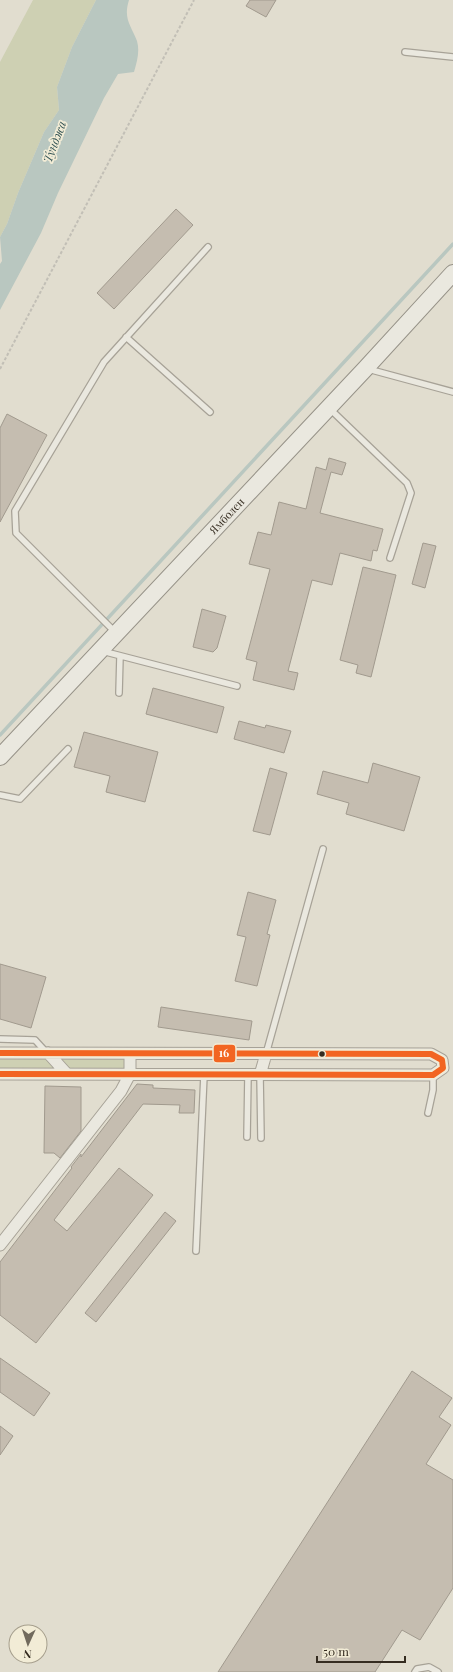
<svg xmlns="http://www.w3.org/2000/svg" width="453" height="1672" viewBox="0 0 453 1672" font-family="'Playfair Display',serif">
	<style>
		.green { fill: #ced0b3 }
		.water { fill: #b9c7c0 }
		.lines { fill: none; stroke-linecap: round; stroke-linejoin: round }
		.stream { stroke: #b9c7c0; stroke-width: 3.5 }
		.building { fill: #c5bdb0; stroke: #a19a8e }
		.service-casing { stroke: #a7a297; stroke-width: 8 }
		.minor-casing { stroke: #a7a297; stroke-width: 13 }
		.secondary-casing { stroke: #969288; stroke-width: 18 }
		.path { stroke: #c2bfb6; stroke-width: 2; stroke-dasharray: 3 2; stroke-linecap: butt }
		.service { stroke: #eae8df; stroke-width: 5.5 }
		.minor { stroke: #eae8df; stroke-width: 11 }
		.secondary { stroke: #eae8df; stroke-width: 16 }
		.bus-1-casing { stroke: #f2ecd6; stroke-width: 9 }
		.bus-1 { stroke: #f26522; stroke-width: 6 }
		.bus-dot { fill: #352c20; stroke: #f2ecd6; stroke-width: 1.5 }
		.labels { text-anchor: middle; stroke-width: 3.5; stroke-linejoin: round; paint-order: stroke }
		.street-label { font-size: 11px; fill: #352c20; stroke: #f2ecd6 }
		.water-label { font-size: 12px; font-style: italic; fill: #315253; stroke: #f2ecd6 }
		.line-badge { stroke: #f2ecd6; stroke-width: 1.5 }
		.badge-label { font-size: 11px; text-anchor: middle; font-weight: bold; fill: #fff }
	</style>
	<rect width="100%" height="100%" fill="#e1ddcf"/>
	<!-- green -->
	<path class="green" d="M33 0H96L72 47 57 87 59 110 44 132 18 193 7 224 0 237V62Z
		M0 1053 130 1054V1074H0Z"/>
	<!-- water -->
	<path class="water" d="M96 0H129C123 19 131 25 137 41 140 51 137 62 134 72L118 74 104 98 58 193 41 233 0 310V264L2 261 0 237 7 224 18 193 44 132 59 110 57 87 72 47Z"/>
	<g class="lines">
		<!-- stream -->
		<path class="stream" d="M0 735 453 244"/>
	</g>
	<!-- building -->
	<path class="building" d="M250 0H276L266 17 246 6Z
		M176 209 193 225 114 309 97 293Z
		M7 414 47 435 0 522V428Z
		M329 458 346 463 342 475 331 472 320 513 383 529 377 551 373 550 371 561 340 553 332 585 312 580 288 671 298 673 294 690 253 680 257 662 246 659 270 569 249 564 258 532 271 535 279 502 306 509 316 467 326 470Z
		M423 543 436 546 425 588 412 584Z
		M363 567 396 575 371 677 356 673 358 665 340 660Z
		M202 609 226 616 217 648 213 652 193 647Z
		M153 688 224 707 217 733 146 714Z
		M239 721 265 728 266 725 291 731 284 753 234 739Z
		M84 732 158 752 145 802 106 792 110 776 74 767Z
		M373 763 420 777 404 831 346 814 349 803 317 794 323 771 368 783Z
		M270 768 287 773 270 835 253 831Z
		M248 892 276 900 267 934 270 935 257 986 235 981 246 937 237 935Z
		M0 964 46 977 31 1028 0 1019Z
		M161 1007 252 1021 249 1040 158 1027Z
		M137 1084 153 1085V1088L195 1090 194 1113H179L180 1105 143 1104 54 1220 67 1231 119 1168 153 1195 36 1343 0 1315V1262L72 1168 71 1167 81 1154V1157Z
		M45 1086 81 1087V1131L60 1158 54 1153H44Z
		M165 1212 176 1221 96 1322 85 1313Z
		M0 1358 50 1393 34 1416 0 1392Z
		M412 1371 452 1398 439 1417 451 1425 426 1464 453 1480V1588L420 1640 402 1630 375 1672H218Z
		M0 1426 13 1436 0 1455Z"/>
	<g class="lines">
		<!-- service casing -->
		<g class="service-casing">
			<path id="service" d="M405 52 453 57
				M126 337 210 412
				M368 369 453 392
				M330 409 407 483 411 493 390 558
				M116 633 16 533 15 511 104 362 208 247
				M102 651 237 686
				M119 693 120 656
				M0 795 20 799 68 749
				M0 1039 35 1040 46 1052
				M266 1054 323 849
				M260 1075 261 1138
				M428 1113 433 1090V1075
				M247 1137 248 1075
				M196 1251 204 1075
				M415 1672 417 1669 429 1667 438 1672"/>
		</g>
		<!-- minor casing -->
		<g class="minor-casing">
			<path id="minor" d="M0 1053 431 1054 442 1060 443 1068 433 1075 0 1074
				M48 1053 67 1074
				M260 1075 266 1054
				M0 1245 121 1091 130 1074V1054"/>
		</g>
		<!-- secondary casing -->
		<g class="secondary-casing">
			<g id="secondary">
				<path id="s1" d="M0 757 365 369 453 273"/>
			</g>
		</g>
		<!-- path -->
		<path class="path" d="M0 369 194 0"/>
		<!-- service -->
		<use href="#service" class="service"/>
		<!-- minor -->
		<use href="#minor" class="minor"/>
		<!-- secondary -->
		<use href="#secondary" class="secondary"/>
		<!-- bus-1 casing -->
		<g class="bus-1-casing">
			<path id="bus-1" d="M0 1053 431 1054 442 1060 443 1068 433 1075 0 1074"/>
		</g>
		<!-- bus-1 -->
		<use href="#bus-1" class="bus-1"/>
	</g>
	<!-- markers -->
	<circle class="bus-dot" cx="322" cy="1054" r="3.5"/>
	<g class="labels">
		<!-- street labels -->
		<g class="street-label">
			<text dy="4" stroke="none"><textPath href="#s1" startOffset="331">Ямболен</textPath></text>
		</g>
		<!-- water labels -->
		<g class="water-label">
			<text transform="translate(55 142) rotate(-69)" y="4">Тунджа</text>
		</g>
	</g>
	<rect class="line-badge" x="213" y="1044" width="23" height="19" rx="4" fill="#f26522"/>
	<g class="badge-label">
		<text x="224" y="1057">16</text>
	</g>
	<!-- north arrow -->
	<g transform="translate(28 1644) rotate(183)"><circle r="19" fill="#f2ecd6" stroke="#a69f8d"/>
	<path d="M0-3L7 15L0 10L-7 15Z" fill="#716a5d"/>
	<text y="-6" font-size="11" font-weight="bold" text-anchor="middle" fill="#352c20">N</text>
	</g>
	<!-- scale -->
	<path d="M317 1656v6h88v-6" fill="none" stroke="#352c20" stroke-width="2"/>
	<text x="323" y="1656" font-size="12" fill="#352c20" stroke="#f2ecd6" stroke-width="3" paint-order="stroke">50 m</text>
</svg>
